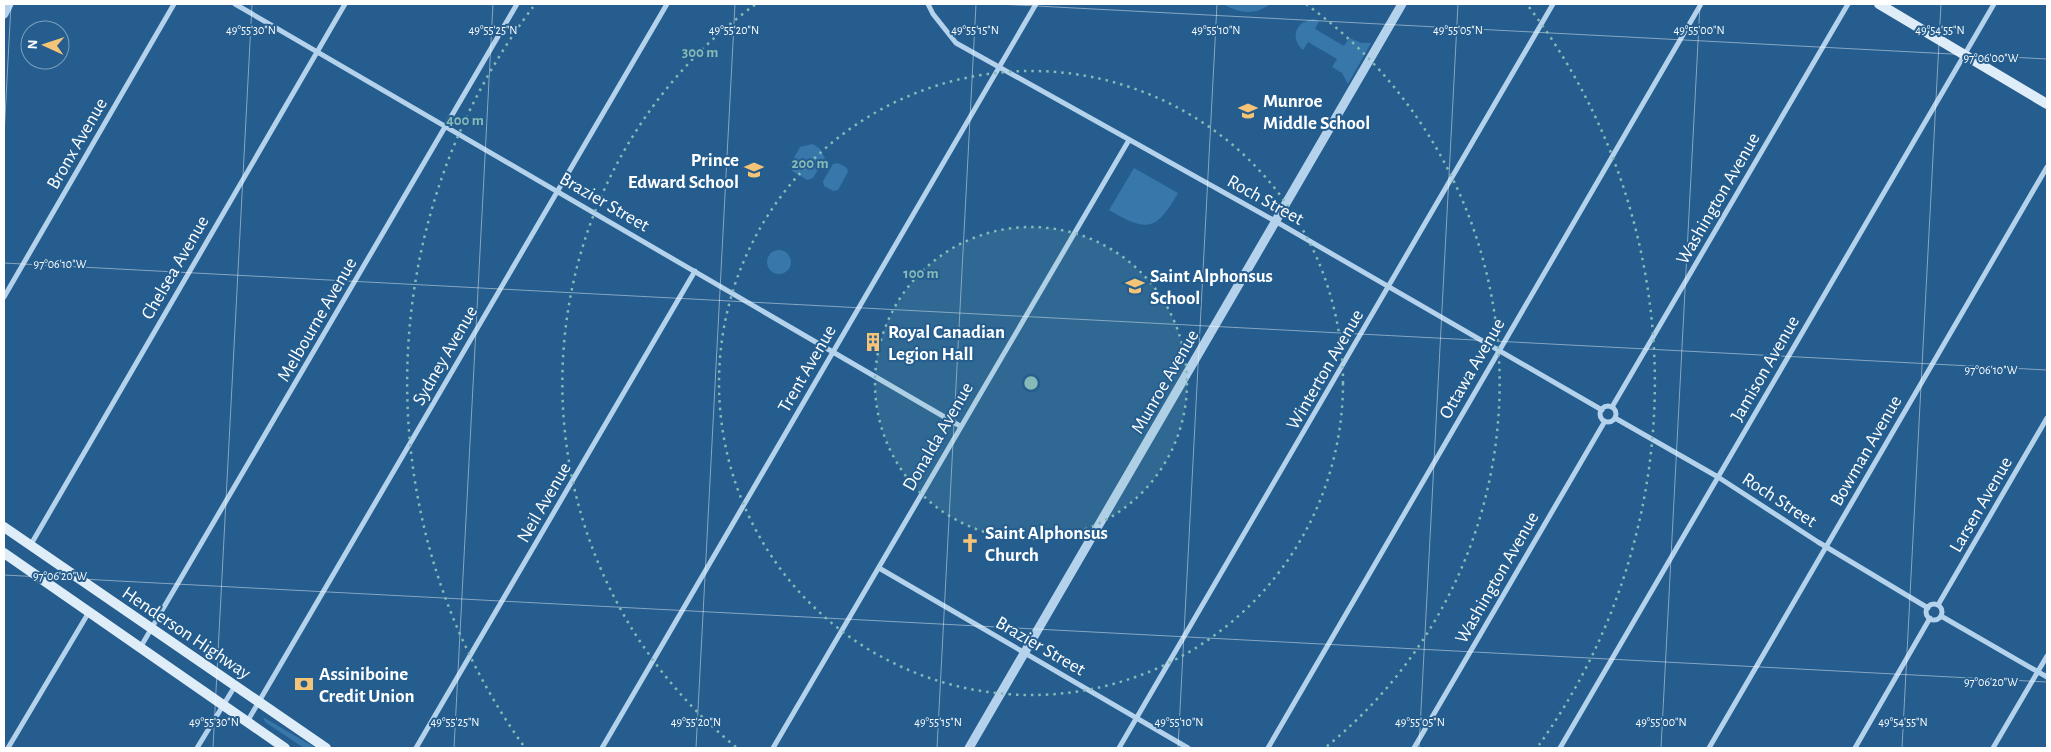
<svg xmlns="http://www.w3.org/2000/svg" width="2051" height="752" viewBox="0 0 2051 752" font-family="'Alegreya Sans',sans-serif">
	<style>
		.green { fill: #3877aa }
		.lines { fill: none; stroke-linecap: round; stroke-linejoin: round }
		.minor { stroke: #b4d2eb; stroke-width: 5 }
		.tertiary { stroke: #b4d2eb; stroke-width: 9 }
		.secondary { stroke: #dfedf9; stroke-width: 10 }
		.ticks { fill: none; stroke: #fff; stroke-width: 1; stroke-opacity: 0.45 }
		.ring { fill: none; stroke: #87bab6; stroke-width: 2.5; stroke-dasharray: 2.5 5 }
		.labels { text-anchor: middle; stroke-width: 4; stroke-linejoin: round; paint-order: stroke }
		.poi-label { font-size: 19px; font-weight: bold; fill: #fff; stroke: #245d8e; text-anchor: start }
		.street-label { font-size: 19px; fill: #fff; stroke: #245d8e }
		.ticks-label { font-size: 12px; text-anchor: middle; fill: #fff; stroke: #245d8e; stroke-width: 4; stroke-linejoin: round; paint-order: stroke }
		.centre { fill: #87bab6; stroke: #245d8e; stroke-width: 2.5 }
		.ring-label { font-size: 15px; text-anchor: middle; font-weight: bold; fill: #87bab6; stroke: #245d8e; stroke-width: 4; stroke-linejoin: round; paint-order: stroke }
	</style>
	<rect width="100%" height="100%" fill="#245d8e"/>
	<!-- green -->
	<path class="green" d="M1223 4H1270C1255 16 1238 13 1223 4Z
		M1314 19 1319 21 1315 29 1344 46 1349 38 1362 43H1371L1348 84 1342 73 1332 67 1337 59 1308 42 1303 50C1289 37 1296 21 1314 19Z
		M813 144 820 149 825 158 813 178 807 180 792 171 790 165 800 147Z
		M838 163 847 168 848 172 838 190 833 191 824 186 823 181 833 164Z
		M1134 168 1178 193C1156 232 1146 232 1109 210Z
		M767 262a12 12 0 1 1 24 0a12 12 0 1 1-24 0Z
		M263 717 316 748H304L265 722Z"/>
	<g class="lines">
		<!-- minor -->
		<path class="minor" d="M235 4 960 426
			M928 4 933 14 956 43 1275 221 1602 410
			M4 297 174 4
			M1600 414a8 8 0 1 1 16 0a8 8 0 1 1-16 0Z
			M1612 407 1848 4
			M1615 418 1718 477 1818 542 1928 608
			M30 546 345 4
			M879 568 1188 748
			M1926 612a8 8 0 1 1 16 0a8 8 0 1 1-16 0Z
			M1938 605 2047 418
			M1941 616 2047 677
			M140 648 517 4
			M247 722 667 4
			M8 748 89 612
			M197 748 235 686
			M416 748 695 271
			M602 748 1036 4
			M773 748 1129 140
			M1119 748 1553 4
			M1268 748 1701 4
			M1414 748 1605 421
			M1560 748 1994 4
			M1709 748 2047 167
			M1855 748 1930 618
			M1993 748 2047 656"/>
		<!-- tertiary -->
		<path class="tertiary" d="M4 14 9 4
			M969 748 1402 4"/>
		<!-- secondary -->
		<path class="secondary" d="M1879 4 2047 104
			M4 527 326 748
			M4 553 285 748"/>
	</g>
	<!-- ticks -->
	<path class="ticks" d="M998 4 2047 59M4 136 11 4M4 263 2047 370M4 575 2047 682M213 748 252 4M454 748 493 4M696 748 735 4M937 748 976 4M1178 748 1217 4M1419 748 1458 4M1661 748 1700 4M1902 748 1941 4"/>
	<!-- distance rings -->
	<circle cx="1031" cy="383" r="156" fill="#87bab6" fill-opacity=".12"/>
	<g class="ring">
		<circle cx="1031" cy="383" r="156"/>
		<circle cx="1031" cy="383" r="312"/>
		<path d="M736 747A468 468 0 0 1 756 4M1306 4A468 468 0 0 1 1326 747"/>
		<path d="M523 745A624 624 0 0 1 533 7M1529 7A624 624 0 0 1 1539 745"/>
	</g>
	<!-- icons -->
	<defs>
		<g id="school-bare" transform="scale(1.5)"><path d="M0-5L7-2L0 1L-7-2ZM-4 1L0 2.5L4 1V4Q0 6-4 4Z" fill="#f6c477" stroke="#245d8e" stroke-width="2.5" paint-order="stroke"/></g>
		<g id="building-bare" transform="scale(1.5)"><path d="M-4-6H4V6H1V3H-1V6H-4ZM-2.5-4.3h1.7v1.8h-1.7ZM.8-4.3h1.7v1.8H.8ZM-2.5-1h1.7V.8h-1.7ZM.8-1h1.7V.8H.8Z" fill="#f6c477" stroke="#245d8e" stroke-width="2.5" paint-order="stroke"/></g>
		<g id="church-bare" transform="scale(1.5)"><path d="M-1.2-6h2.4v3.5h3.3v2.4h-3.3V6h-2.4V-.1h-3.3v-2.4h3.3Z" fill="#f6c477" stroke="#245d8e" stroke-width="2.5" paint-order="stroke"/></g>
		<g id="bank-bare" transform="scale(1.5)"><path d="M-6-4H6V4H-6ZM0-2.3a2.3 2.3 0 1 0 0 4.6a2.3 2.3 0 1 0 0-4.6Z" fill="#f6c477" stroke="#245d8e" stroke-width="2.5" paint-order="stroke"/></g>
	</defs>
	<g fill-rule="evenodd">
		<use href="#school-bare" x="1248" y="111"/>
		<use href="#school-bare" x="754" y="170"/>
		<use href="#school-bare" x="1135" y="286"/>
		<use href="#building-bare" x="873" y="342"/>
		<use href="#church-bare" x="970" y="543"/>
		<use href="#bank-bare" x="304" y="684"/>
	</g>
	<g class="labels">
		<!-- poi labels -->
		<g class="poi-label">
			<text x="1263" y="107">Munroe<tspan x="1263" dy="22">Middle School</tspan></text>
			<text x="739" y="166" text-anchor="end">Prince<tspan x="739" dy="22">Edward School</tspan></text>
			<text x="1150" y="282">Saint Alphonsus<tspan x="1150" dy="22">School</tspan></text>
			<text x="888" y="338">Royal Canadian<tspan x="888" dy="22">Legion Hall</tspan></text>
			<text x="985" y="539">Saint Alphonsus<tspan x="985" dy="22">Church</tspan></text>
			<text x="319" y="680">Assiniboine<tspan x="319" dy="22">Credit Union</tspan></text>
		</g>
		<!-- street labels -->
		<g class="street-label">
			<text transform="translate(76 143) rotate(-60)" y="7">Bronx Avenue</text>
			<text transform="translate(1717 198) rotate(-60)" y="7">Washington Avenue</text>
			<text transform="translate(1266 199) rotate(29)" y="7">Roch Street</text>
			<text transform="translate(605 201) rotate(30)" y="7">Brazier Street</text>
			<text transform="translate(174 267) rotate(-60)" y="7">Chelsea Avenue</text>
			<text transform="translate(316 319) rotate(-60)" y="7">Melbourne Avenue</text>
			<text transform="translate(444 355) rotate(-60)" y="7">Sydney Avenue</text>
			<text transform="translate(806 368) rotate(-60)" y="7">Trent Avenue</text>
			<text transform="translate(1471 368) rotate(-60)" y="7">Ottawa Avenue</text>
			<text transform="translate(1764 368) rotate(-60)" y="7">Jamison Avenue</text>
			<text transform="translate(1324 369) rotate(-60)" y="7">Winterton Avenue</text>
			<text transform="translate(1164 381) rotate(-60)" y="7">Munroe Avenue</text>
			<text transform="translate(937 436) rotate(-60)" y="7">Donalda Avenue</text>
			<text transform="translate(1865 450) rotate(-60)" y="7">Bowman Avenue</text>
			<text transform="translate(1780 499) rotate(33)" y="7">Roch Street</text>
			<text transform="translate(543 502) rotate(-60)" y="7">Neil Avenue</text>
			<text transform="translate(1980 504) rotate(-60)" y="7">Larsen Avenue</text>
			<text transform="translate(1496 577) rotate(-60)" y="7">Washington Avenue</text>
			<text transform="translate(187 632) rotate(34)" y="7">Henderson Highway</text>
			<text transform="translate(1041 645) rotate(30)" y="7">Brazier Street</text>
		</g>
	</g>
	<g class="ticks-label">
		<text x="251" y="34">49°55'30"N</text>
		<text x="493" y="34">49°55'25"N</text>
		<text x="734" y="34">49°55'20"N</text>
		<text x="975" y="34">49°55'15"N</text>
		<text x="1216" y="34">49°55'10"N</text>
		<text x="1458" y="34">49°55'05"N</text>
		<text x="1699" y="34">49°55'00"N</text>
		<text x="1940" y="34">49°54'55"N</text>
		<text x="1991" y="62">97°06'00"W</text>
		<text x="60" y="268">97°06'10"W</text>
		<text x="1991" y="374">97°06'10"W</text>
		<text x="60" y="580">97°06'20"W</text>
		<text x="1991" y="686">97°06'20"W</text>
		<text x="214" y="726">49°55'30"N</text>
		<text x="455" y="726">49°55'25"N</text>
		<text x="696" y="726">49°55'20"N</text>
		<text x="938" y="726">49°55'15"N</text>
		<text x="1179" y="726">49°55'10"N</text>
		<text x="1420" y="726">49°55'05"N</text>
		<text x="1661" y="726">49°55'00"N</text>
		<text x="1903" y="726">49°54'55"N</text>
	</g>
	<circle cx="1031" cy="383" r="8" class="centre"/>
	<g class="ring-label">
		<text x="700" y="57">300 m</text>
		<text x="465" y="125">400 m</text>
		<text x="810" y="168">200 m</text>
		<text x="921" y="278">100 m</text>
	</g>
	<!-- border -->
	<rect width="2051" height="752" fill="none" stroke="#ffffff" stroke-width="10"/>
	<!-- north arrow -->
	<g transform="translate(45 45) rotate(273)"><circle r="24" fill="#245d8e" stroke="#7c9ebb"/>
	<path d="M0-4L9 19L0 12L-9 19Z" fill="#f6c477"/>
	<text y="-8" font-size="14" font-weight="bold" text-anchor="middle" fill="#ffffff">N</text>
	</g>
</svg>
